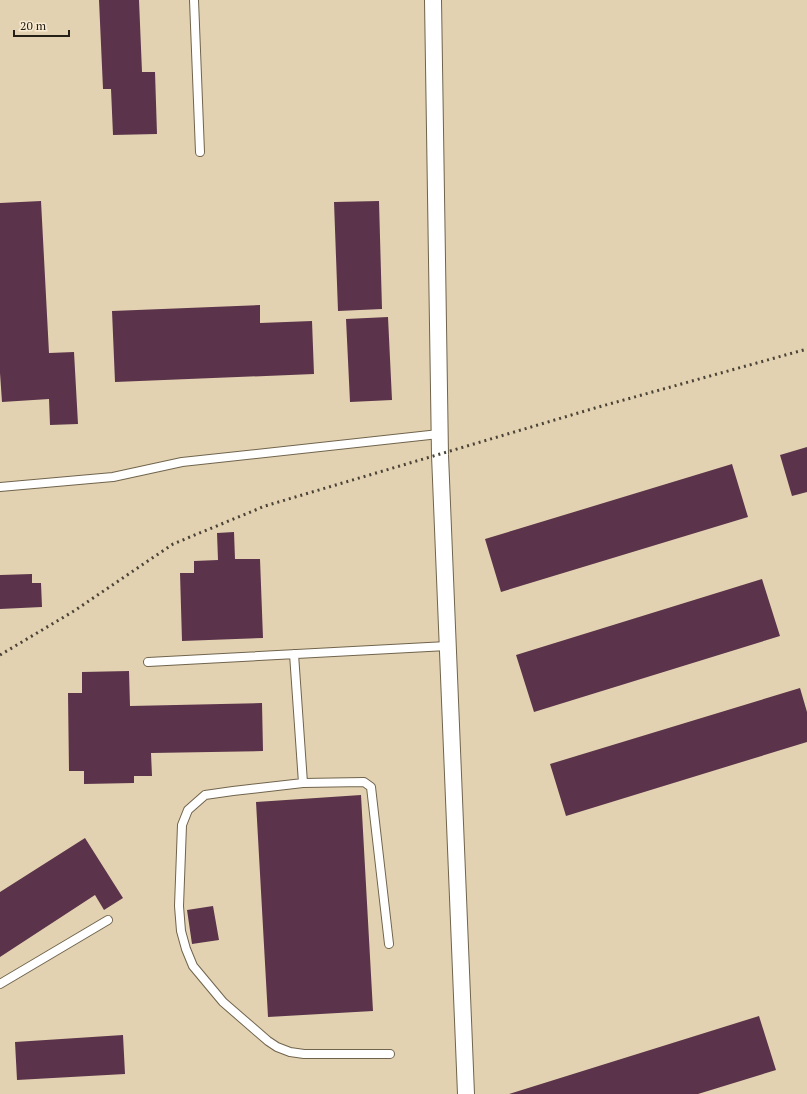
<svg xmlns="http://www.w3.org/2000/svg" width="807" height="1094" viewBox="0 0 807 1094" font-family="'PT Serif',serif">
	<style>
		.built { fill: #e3d2b1 }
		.building { fill: #5b344b }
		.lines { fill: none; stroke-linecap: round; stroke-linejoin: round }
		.lane-casing { stroke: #70644d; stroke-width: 10 }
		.street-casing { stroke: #70644d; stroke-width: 18 }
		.lane { stroke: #fff; stroke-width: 8 }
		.street { stroke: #fff; stroke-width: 16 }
		.rail { stroke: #4a4337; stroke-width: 3; stroke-dasharray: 2 4; stroke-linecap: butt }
	</style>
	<rect width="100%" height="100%" fill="#ebdec4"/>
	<!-- built -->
	<path class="built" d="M0 0H807V1094H0Z"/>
	<!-- building -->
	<path class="building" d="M99 0H139L142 72H155L157 134 113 135 111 89H103Z
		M41 201 49 353 74 352 78 424 50 425 49 399 2 402 0 373V203Z
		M379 201 382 309 338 311 334 202Z
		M260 305V323L312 321 314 374 115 382 112 311Z
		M388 317 392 400 350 402 346 319Z
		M807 447V492L792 496 780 455Z
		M732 464 748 517 501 592 485 539Z
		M234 532 235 559H260L263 638 182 641 180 573H194V561L218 560 217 533Z
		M32 574V583H41L42 607 0 609V575Z
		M762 579 780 636 534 712 516 655Z
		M129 671 130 706 262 703 263 751 151 753 152 776H134V783L84 784V771H69L68 693H82V672Z
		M800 688 807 712V742L566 816 550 764Z
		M361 795 373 1011 268 1017 256 802Z
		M85 838 123 898 104 910 95 895 0 957V892Z
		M213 906 219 940 192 944 187 910Z
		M759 1016 776 1070 698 1094H509Z
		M123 1035 125 1074 17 1080 15 1042Z"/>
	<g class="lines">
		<!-- lane casing -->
		<g class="lane-casing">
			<path id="lane" d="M194 0 200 152
				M0 487 113 477 182 462 439 434
				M294 654 303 783
				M148 662 447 646
				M389 944 371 787 364 782 303 783 233 791 205 795 188 810 182 825 179 906 181 931 186 949 193 966 223 1002 268 1041 277 1047 290 1052 304 1054H390
				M0 984 108 920"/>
		</g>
		<!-- street casing -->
		<g class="street-casing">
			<path id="street" d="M433 0 440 455 466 1094"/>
		</g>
		<!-- lane -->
		<use href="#lane" class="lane"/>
		<!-- street -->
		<use href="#street" class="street"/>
		<!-- rail -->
		<path class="rail" d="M0 655 74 611 173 544 265 506 595 408 807 349"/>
	</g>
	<!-- scale -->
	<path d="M14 30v6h55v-6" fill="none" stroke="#252017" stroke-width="2"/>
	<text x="20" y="30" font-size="12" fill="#252017" stroke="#f9ebd1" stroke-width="3" paint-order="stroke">20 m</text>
</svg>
